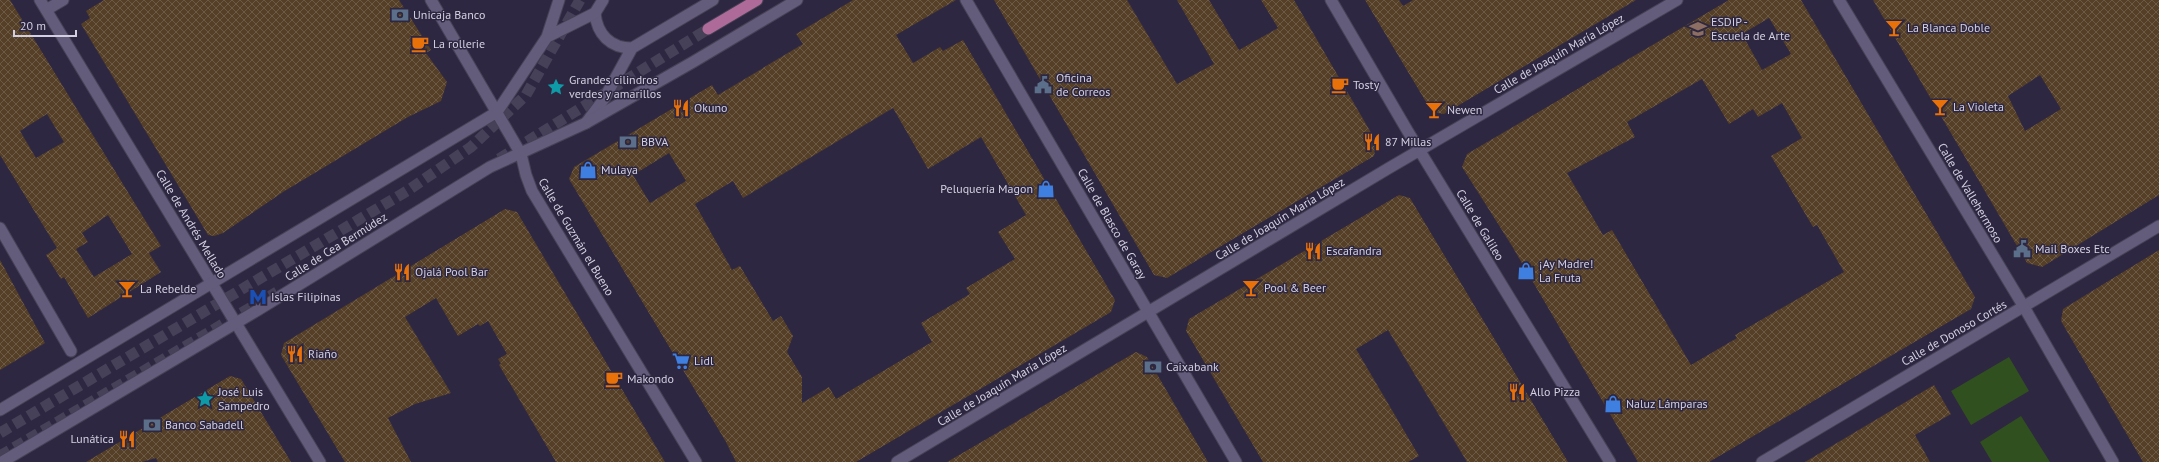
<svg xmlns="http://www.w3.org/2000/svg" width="2159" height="462" viewBox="0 0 2159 462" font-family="'PT Sans',sans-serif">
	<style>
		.pitch { fill: #31501f }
		.building { fill: url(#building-cross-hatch); fill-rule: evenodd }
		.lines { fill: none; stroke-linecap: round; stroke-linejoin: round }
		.primary-tunnel { stroke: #474059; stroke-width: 11; stroke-dasharray: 11 5.5; stroke-linecap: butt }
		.pedestrian-casing { stroke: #474157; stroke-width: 13 }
		.minor-casing { stroke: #474157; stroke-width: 13 }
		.tertiary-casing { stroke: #474157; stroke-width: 13 }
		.primary-casing { stroke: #474157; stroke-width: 13 }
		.pedestrian { stroke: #635c7a; stroke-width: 11 }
		.minor { stroke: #635c7a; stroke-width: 11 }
		.tertiary { stroke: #635c7a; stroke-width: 11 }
		.primary { stroke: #ae6b99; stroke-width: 11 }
		.labels { text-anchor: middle; stroke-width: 3; stroke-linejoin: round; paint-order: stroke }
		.poi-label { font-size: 12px; fill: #d3cfe0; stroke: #2e2741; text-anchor: start }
		.street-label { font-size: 12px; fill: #d3cfe0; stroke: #2e2741 }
	</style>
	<defs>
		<pattern id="building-cross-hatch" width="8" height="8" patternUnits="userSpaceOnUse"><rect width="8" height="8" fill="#553f27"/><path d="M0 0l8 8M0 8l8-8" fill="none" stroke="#6d5a46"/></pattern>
	</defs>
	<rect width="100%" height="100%" fill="#2e2741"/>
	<!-- pitch -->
	<path class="pitch" d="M2009 357 2029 391 1971 425 1951 391Z
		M2021 416 2050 462H1992L1980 442Z"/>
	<!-- building -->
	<path class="building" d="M0 0H10L161 246 149 253 161 272 88 318 64 277 61 279 46 255 57 248 0 155ZM47 114 64 142 36 158 20 131ZM108 215 132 254 94 277 76 249 88 242 82 233Z
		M104 0H399L431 50 426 53 447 82 441 101 408 117 283 192 223 233 214 236 208 235 81 24 90 18 86 11Z
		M853 0H956L896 35 913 63 940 47 943 51 963 40 1115 300 1111 312 856 462H736L726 442 569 179 574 167 712 85 718 95 803 44 796 34ZM893 108 928 169 981 137 1026 215 998 232 1015 259 966 288 970 294 921 323 932 342 836 399 829 387 802 403V377L787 352 793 336 781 316 773 321 740 266 732 270 695 204 733 181 743 198ZM669 153 686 181 650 203 633 175Z
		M994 0H1127L1177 84 1214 64 1177 0H1209L1239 50 1278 28 1261 0H1294L1377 143 1374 156 1167 278 1154 275Z
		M1365 0H1399L1403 6 1413 0H1636L1444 114 1432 112Z
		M1729 0H1801L1975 297 1971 309 1709 462H1638L1512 246 1462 167 1467 154ZM1769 18 1791 54 1762 70 1742 34ZM1702 79 1729 124 1753 109 1758 117 1782 103 1802 138 1771 156 1813 227 1817 225 1844 272 1735 335 1737 338 1691 365 1612 230 1603 235 1567 173 1635 137 1627 122Z
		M1873 0H2159V195L2042 267 2027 263ZM2040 75 2061 109 2025 131 2008 96Z
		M1399 195 1410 198 1568 462H1467L1388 330 1356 349 1419 456 1408 462H1263L1186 331 1189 319Z
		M505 209 517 212 665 462H556L499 365 501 364 498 359 507 354 488 321 480 326 478 324 458 336 436 298 405 317 451 393 415 404 388 418 411 462H345L281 355 284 343Z
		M2159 250V462H2143L2061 321 2063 309Z
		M0 260 45 343 0 370Z
		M1136 352 1147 357 1208 462H947Z
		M230 376 241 379 291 462H158L156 458 142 462H86Z
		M1934 385 1951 414 1915 435 1930 462H1805Z"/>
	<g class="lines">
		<!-- primary-tunnel -->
		<path class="primary-tunnel" d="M499 159 708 29
			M0 433 407 191 471 147 526 95 580 0
			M0 456 277 292"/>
		<!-- pedestrian casing -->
		<g class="pedestrian-casing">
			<path id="pedestrian" d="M0 228 71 351"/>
		</g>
		<!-- minor casing -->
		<g class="minor-casing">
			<path id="minor" d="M40 0 320 462
				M966 0 1236 462
				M1331 0 1407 130 1610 462
				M46 10 63 0
				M595 13C597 34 610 48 632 48L713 0
				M586 123 604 99 632 48
				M897 462 1389 168 1677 0
				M1762 462 2159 226"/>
		</g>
		<!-- tertiary casing -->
		<g class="tertiary-casing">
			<path id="tertiary" d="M431 0 521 154 526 175 532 191 696 462
				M1839 0 2024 307 2113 462
				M547 37 595 13 603 0
				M0 410 497 112 547 37 559 0
				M2 462 258 310 490 167 586 123 693 62 797 0"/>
		</g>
		<!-- primary casing -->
		<g class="primary-casing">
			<path id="primary" d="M708 29 757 0"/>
		</g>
		<!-- pedestrian -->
		<use href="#pedestrian" class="pedestrian"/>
		<!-- minor -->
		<use href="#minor" class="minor"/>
		<!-- tertiary -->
		<use href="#tertiary" class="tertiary"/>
		<!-- primary -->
		<use href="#primary" class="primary"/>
	</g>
	<!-- icons -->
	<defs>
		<g id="bank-bare" transform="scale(1.38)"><path d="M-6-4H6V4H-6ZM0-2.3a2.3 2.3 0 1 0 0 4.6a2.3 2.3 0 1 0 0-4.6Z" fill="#5c6f8a" stroke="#2e2741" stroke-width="2.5" paint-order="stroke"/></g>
		<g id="bar-bare" transform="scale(1.38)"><path d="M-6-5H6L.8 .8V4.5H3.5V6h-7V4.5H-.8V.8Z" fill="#e8710a" stroke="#2e2741" stroke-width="2.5" paint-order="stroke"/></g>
		<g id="university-bare" transform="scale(1.38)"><path d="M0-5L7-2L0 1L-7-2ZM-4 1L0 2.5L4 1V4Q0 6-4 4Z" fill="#8d6e63" stroke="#2e2741" stroke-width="2.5" paint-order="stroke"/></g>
		<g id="cafe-bare" transform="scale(1.38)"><path d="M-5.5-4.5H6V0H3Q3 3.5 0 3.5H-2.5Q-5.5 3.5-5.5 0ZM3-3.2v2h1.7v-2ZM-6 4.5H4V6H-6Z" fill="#e8710a" stroke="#2e2741" stroke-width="2.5" paint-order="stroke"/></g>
		<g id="civic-bare" transform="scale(1.38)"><path d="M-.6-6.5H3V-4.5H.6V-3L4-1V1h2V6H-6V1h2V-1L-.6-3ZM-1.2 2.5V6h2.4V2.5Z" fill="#5c6f8a" stroke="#2e2741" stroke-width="2.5" paint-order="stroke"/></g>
		<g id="sight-bare" transform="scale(1.38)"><path d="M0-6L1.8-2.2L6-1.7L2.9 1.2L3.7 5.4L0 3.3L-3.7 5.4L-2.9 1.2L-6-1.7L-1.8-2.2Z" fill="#0f9aa8" stroke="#2e2741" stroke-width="2.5" paint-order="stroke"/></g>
		<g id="restaurant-bare" transform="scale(1.38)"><path d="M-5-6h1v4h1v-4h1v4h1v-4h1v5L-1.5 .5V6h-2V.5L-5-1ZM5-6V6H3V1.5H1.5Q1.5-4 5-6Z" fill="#e8710a" stroke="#2e2741" stroke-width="2.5" paint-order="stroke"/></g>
		<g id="shop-bare" transform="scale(1.38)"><path d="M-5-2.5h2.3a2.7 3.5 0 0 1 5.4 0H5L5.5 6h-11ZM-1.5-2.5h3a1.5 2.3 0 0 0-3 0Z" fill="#3f7fe0" stroke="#2e2741" stroke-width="2.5" paint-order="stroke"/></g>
		<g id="metro-bare" transform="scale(1.38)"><path d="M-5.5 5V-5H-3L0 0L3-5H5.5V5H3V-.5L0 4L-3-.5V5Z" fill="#1a4fb4" stroke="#2e2741" stroke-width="2.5" paint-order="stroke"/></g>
		<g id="supermarket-bare" transform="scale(1.38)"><path d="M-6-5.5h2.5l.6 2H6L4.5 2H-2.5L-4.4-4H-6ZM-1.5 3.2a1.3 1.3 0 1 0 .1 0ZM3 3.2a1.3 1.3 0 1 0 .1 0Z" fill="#3f7fe0" stroke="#2e2741" stroke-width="2.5" paint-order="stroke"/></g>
	</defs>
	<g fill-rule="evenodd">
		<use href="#bank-bare" x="400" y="15"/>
		<use href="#bar-bare" x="1894" y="28"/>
		<use href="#university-bare" x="1698" y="29"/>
		<use href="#cafe-bare" x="420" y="44"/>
		<use href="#civic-bare" x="1043" y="85"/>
		<use href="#cafe-bare" x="1340" y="85"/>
		<use href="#sight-bare" x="556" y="87"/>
		<use href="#bar-bare" x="1940" y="107"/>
		<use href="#restaurant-bare" x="681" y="108"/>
		<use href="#bar-bare" x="1434" y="110"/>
		<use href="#bank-bare" x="628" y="142"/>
		<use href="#restaurant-bare" x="1372" y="142"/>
		<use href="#shop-bare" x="588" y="170"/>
		<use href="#shop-bare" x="1046" y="189"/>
		<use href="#civic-bare" x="2022" y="249"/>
		<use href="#restaurant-bare" x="1313" y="251"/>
		<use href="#shop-bare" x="1526" y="271"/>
		<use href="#restaurant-bare" x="402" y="272"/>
		<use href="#bar-bare" x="1251" y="288"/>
		<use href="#bar-bare" x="127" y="289"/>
		<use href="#metro-bare" x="258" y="297"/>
		<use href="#restaurant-bare" x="295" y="354"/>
		<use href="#supermarket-bare" x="681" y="361"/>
		<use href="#bank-bare" x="1153" y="367"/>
		<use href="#cafe-bare" x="614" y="379"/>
		<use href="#restaurant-bare" x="1517" y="392"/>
		<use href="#sight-bare" x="205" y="399"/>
		<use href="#shop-bare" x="1613" y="404"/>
		<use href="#bank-bare" x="152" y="425"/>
		<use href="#restaurant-bare" x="127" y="439"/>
	</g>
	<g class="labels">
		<!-- poi labels -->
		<g class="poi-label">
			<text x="413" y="19">Unicaja Banco</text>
			<text x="1711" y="26">ESDIP -<tspan x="1711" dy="14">Escuela de Arte</tspan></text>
			<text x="1907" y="32">La Blanca Doble</text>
			<text x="433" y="48">La rollerie</text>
			<text x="1056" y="82">Oficina<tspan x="1056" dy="14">de Correos</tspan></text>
			<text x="569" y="84">Grandes cilindros<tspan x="569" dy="14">verdes y amarillos</tspan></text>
			<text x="1353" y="89">Tosty</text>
			<text x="1953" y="111">La Violeta</text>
			<text x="694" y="112">Okuno</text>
			<text x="1447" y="114">Newen</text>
			<text x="641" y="146">BBVA</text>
			<text x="1385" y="146">87 Millas</text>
			<text x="601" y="174">Mulaya</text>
			<text x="1033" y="193" text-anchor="end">Peluquería Magon</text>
			<text x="2035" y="253">Mail Boxes Etc</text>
			<text x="1326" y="255">Escafandra</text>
			<text x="1539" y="268">¡Ay Madre!<tspan x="1539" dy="14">La Fruta</tspan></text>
			<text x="415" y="276">Ojalá Pool Bar</text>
			<text x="1264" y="292">Pool &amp; Beer</text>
			<text x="140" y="293">La Rebelde</text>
			<text x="271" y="301">Islas Filipinas</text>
			<text x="308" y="358">Riaño</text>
			<text x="694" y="365">Lidl</text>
			<text x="1166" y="371">Caixabank</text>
			<text x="627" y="383">Makondo</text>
			<text x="218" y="396">José Luis<tspan x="218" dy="14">Sampedro</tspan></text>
			<text x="1530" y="396">Allo Pizza</text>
			<text x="1626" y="408">Naluz Lámparas</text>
			<text x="165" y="429">Banco Sabadell</text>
			<text x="114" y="443" text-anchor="end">Lunática</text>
		</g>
		<!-- street labels -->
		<g class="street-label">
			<text transform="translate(1559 54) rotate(-30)" y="4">Calle de Joaquín María López</text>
			<text transform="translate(1970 193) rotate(59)" y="4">Calle de Vallehermoso</text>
			<text transform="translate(1280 219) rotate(-31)" y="4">Calle de Joaquín María López</text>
			<text transform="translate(191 224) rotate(59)" y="4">Calle de Andrés Mellado</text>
			<text transform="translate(1112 224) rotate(60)" y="4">Calle de Blasco de Garay</text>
			<text transform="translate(1480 225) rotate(59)" y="4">Calle de Galileo</text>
			<text transform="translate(576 237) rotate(59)" y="4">Calle de Guzmán el Bueno</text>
			<text transform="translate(336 247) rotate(-32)" y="4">Calle de Cea Bermúdez</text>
			<text transform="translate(1954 333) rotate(-30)" y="4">Calle de Donoso Cortés</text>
			<text transform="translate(1002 385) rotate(-31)" y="4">Calle de Joaquín María López</text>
		</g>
	</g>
	<!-- scale -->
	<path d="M14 30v6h62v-6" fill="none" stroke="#d3cfe0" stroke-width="2"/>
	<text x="20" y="30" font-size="12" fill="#d3cfe0" stroke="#2e2741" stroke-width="3" paint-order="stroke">20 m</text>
</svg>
